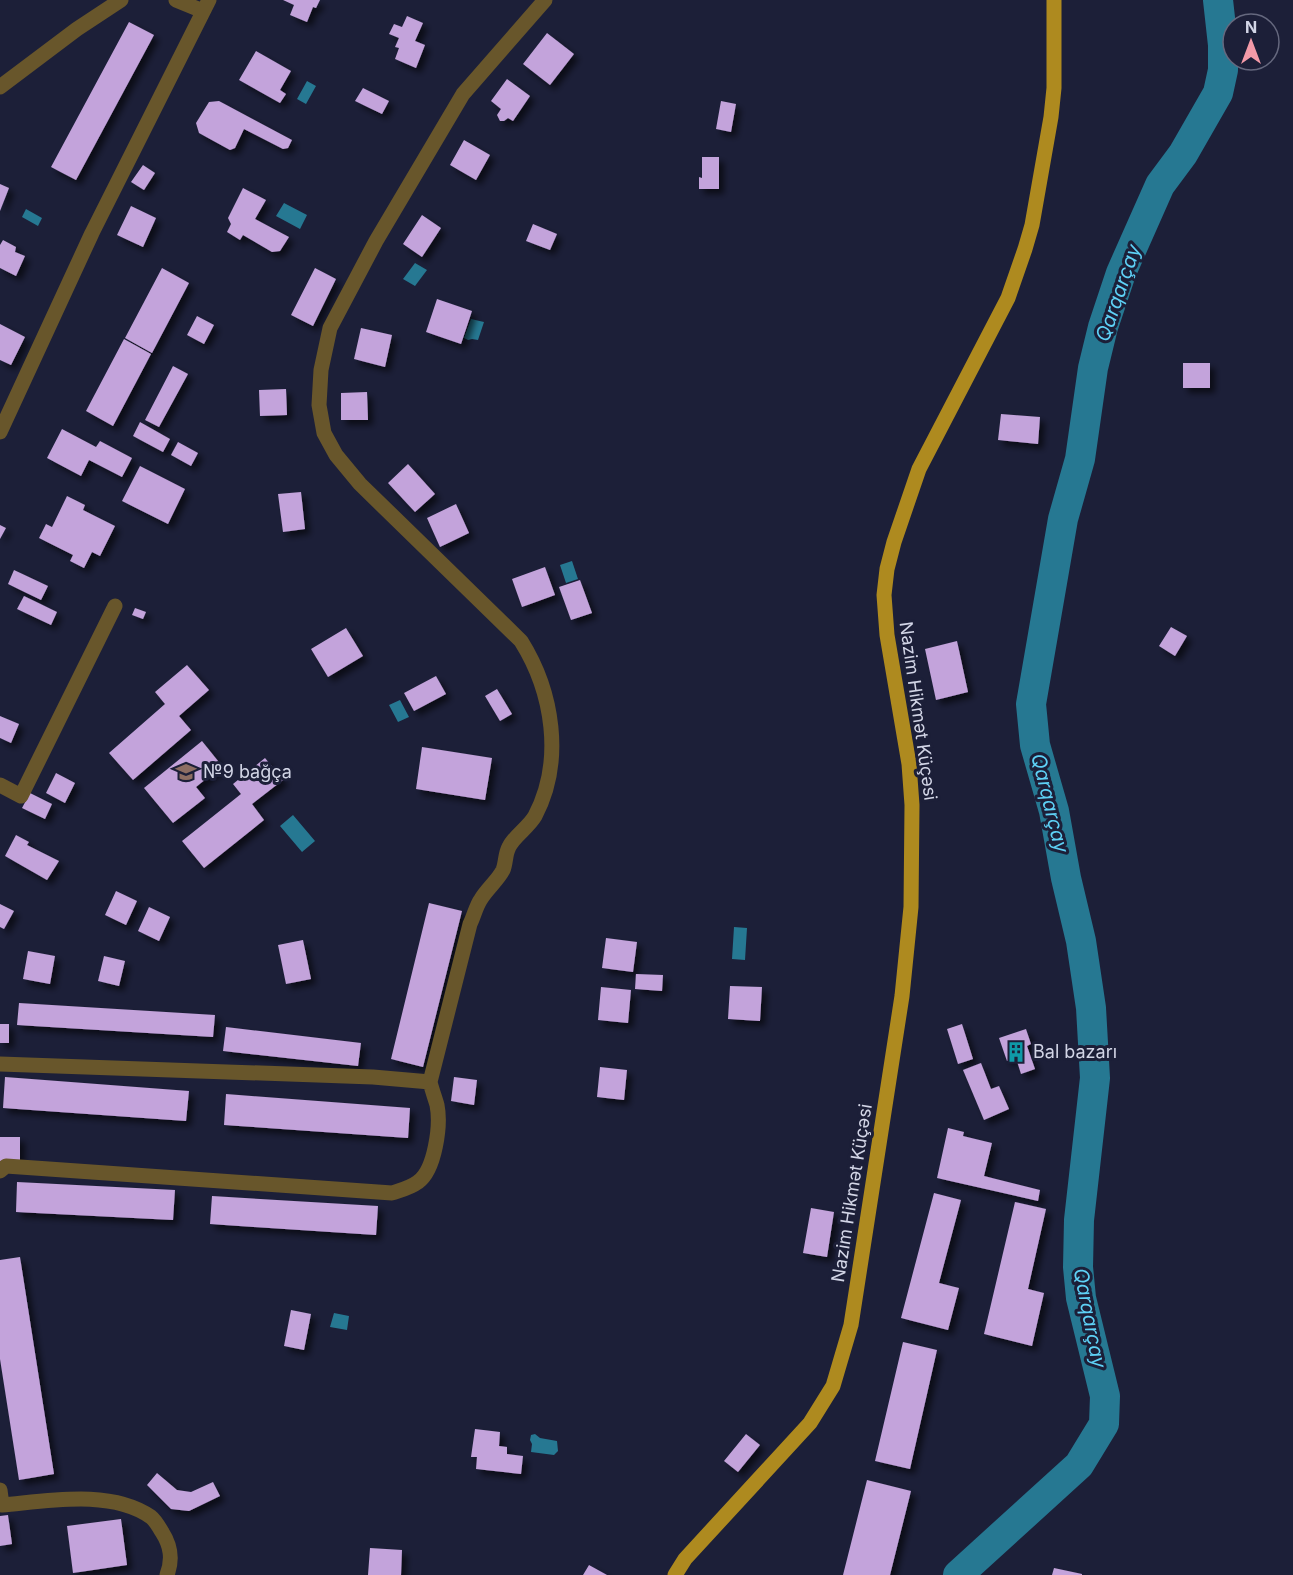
<svg xmlns="http://www.w3.org/2000/svg" width="1293" height="1575" viewBox="0 0 1293 1575" font-family="Inter,sans-serif">
	<style>
		.water { fill: #267892 }
		.lines { fill: none; stroke-linecap: round; stroke-linejoin: round }
		.river { stroke: #267892; stroke-width: 30 }
		.building { fill: #c3a3db; filter: url(#shadow) }
		.minor { stroke: #68562b; stroke-width: 15 }
		.major { stroke: #ae8a1f; stroke-width: 15 }
		.labels { text-anchor: middle; stroke-width: 6; stroke-linejoin: round; paint-order: stroke }
		.street-label { font-size: 18px; fill: #d2d5e6; stroke: #1c1f38 }
		.poi-label { font-size: 18px; fill: #d2d5e6; stroke: #1c1f38; text-anchor: start }
		.water-label { font-size: 20px; font-style: italic; fill: #5ed1f6; stroke: #1c1f38 }
	</style>
	<defs>
		<filter id="shadow"><feDropShadow dx="5" dy="5" stdDeviation="3" flood-color="#0009"/></filter>
	</defs>
	<rect width="100%" height="100%" fill="#1c1f38"/>
	<!-- water -->
	<path class="water" d="M307 81 316 86 306 104 297 99Z
		M284 203 307 215 300 229 276 216Z
		M26 209 42 218 38 226 22 217Z
		M415 263 427 270 415 286 403 279Z
		M471 319 484 322 478 340 472 339 468 340 464 338Z
		M572 561 578 579 566 583 560 565Z
		M400 700 409 717 398 722 389 705Z
		M293 815 315 841 302 852 280 826Z
		M734 927 747 928 745 960 732 959Z
		M334 1313 349 1316 347 1330 330 1327Z
		M535 1434 540 1438 557 1441 558 1451 554 1455 531 1452 532 1444 530 1440 531 1435Z"/>
	<g class="lines">
		<!-- river -->
		<path class="river" d="M958 1575 1079 1465 1104 1424 1105 1396 1081 1298 1078 1267 1079 1220 1095 1078 1091 1008 1081 941 1066 878 1054 811 1035 745 1031 704 1063 519 1080 459 1093 368 1103 327 1121 273 1160 185 1183 154 1218 93 1223 70V45L1218 0"/>
	</g>
	<!-- building -->
	<path class="building" d="M283 0H320L316 8 313 7 307 22 290 15 294 5Z
		M407 16 423 23 415 41 425 45 416 68 395 59 399 48 395 47 399 38 389 34 394 24 402 27Z
		M129 22 154 35 76 180 51 167Z
		M547 33 574 54 550 85 523 64Z
		M256 51 291 71 280 90 286 94 280 103 239 80Z
		M507 79 530 96 513 121 508 118 504 121H500L497 115 501 109 491 101Z
		M363 88 389 101 382 114 355 101Z
		M219 101 292 140 288 148 283 149 244 129 235 148 230 150 199 133 196 123 209 102Z
		M721 101 736 104 731 132 716 129Z
		M464 140 490 155 476 180 450 165Z
		M702 157H719V189H699V177L702 178Z
		M143 165 155 173 144 190 131 182Z
		M0 184 9 188 0 211Z
		M243 188 266 200 255 219 289 237 280 251 272 252 243 235 240 240 227 232 231 224 228 218Z
		M131 206 156 218 143 247 117 235Z
		M422 215 441 228 422 257 403 244Z
		M533 224 557 234 550 250 526 241Z
		M3 240 16 247 15 252 25 256 16 276 0 268V245Z
		M162 268 189 283 152 353 125 338Z
		M315 268 336 279 313 326 291 315Z
		M437 299 472 311 461 344 426 332Z
		M197 316 214 325 204 344 187 335Z
		M0 324 25 337 11 365 0 360Z
		M361 328 392 335 385 367 354 359Z
		M124 339 151 354 113 426 86 411Z
		M1183 363H1210V388H1183Z
		M173 366 188 374 159 427 145 420Z
		M286 389 287 415 260 416 259 390Z
		M367 392 368 420H341V393Z
		M1001 414 1040 417 1038 444 998 440Z
		M140 422 170 439 163 452 133 436Z
		M62 429 96 447 100 441 132 458 122 477 89 460 81 476 47 458Z
		M178 442 198 453 191 466 171 455Z
		M408 464 435 494 415 512 388 483Z
		M140 466 185 489 168 524 122 501Z
		M301 492 305 529 283 532 278 494Z
		M67 496 85 505 83 510 115 526 100 556 92 552 84 568 70 561 73 555 39 538 46 524 52 527Z
		M456 504 469 533 440 547 427 518Z
		M0 525 6 528 0 539Z
		M545 567 555 595 522 607 512 579Z
		M14 570 48 586 41 600 8 584Z
		M580 580 592 613 571 620 559 587Z
		M24 596 57 612 51 625 17 609Z
		M135 608 146 612 143 619 132 615Z
		M1171 627 1187 636 1175 656 1159 646Z
		M346 628 363 656 328 677 311 649Z
		M957 641 968 692 936 700 925 649Z
		M187 665 209 690 179 716 191 730 133 780 109 753 165 704 155 692Z
		M436 676 446 694 414 711 404 693Z
		M497 689 512 714 500 721 485 696Z
		M0 716 19 724 11 743 0 738Z
		M202 741 222 766 196 787 205 798 173 823 144 788Z
		M422 747 492 758 485 800 416 789Z
		M265 758 283 780 252 804 264 820 204 868 182 841 241 794 233 784Z
		M56 773 75 783 65 803 46 793Z
		M30 793 52 804 45 819 22 808Z
		M16 835 29 842 27 845 59 861 47 880 5 856Z
		M116 891 137 901 126 925 105 915Z
		M429 903 462 911 423 1067 391 1059Z
		M0 904 14 911 4 929 0 927Z
		M149 907 170 917 159 941 138 931Z
		M606 938 637 942 633 972 602 968Z
		M303 940 311 979 286 984 278 945Z
		M28 951 55 956 50 984 23 979Z
		M104 956 125 961 119 986 98 981Z
		M636 974 663 975 662 991 635 989Z
		M730 986 762 987 760 1021 728 1019Z
		M601 987 631 990 628 1023 598 1020Z
		M19 1003 215 1015 213 1037 17 1025Z
		M0 1024H9V1043H0Z
		M962 1024 973 1059 958 1064 947 1029Z
		M226 1027 361 1043 358 1066 223 1051Z
		M1026 1029 1031 1044 1027 1046 1035 1069 1021 1074 1016 1058 1007 1061 999 1038Z
		M981 1063 991 1089 999 1086 1009 1109 984 1120 963 1070Z
		M600 1067 627 1070 624 1100 597 1097Z
		M5 1077 189 1091 186 1121 3 1108Z
		M454 1077 477 1080 474 1105 451 1101Z
		M226 1094 410 1108 408 1138 224 1125Z
		M948 1128 964 1132 963 1136 992 1143 984 1176 1040 1190 1038 1201 937 1178Z
		M0 1137H20V1161H0Z
		M17 1182 175 1190 173 1220 16 1212Z
		M934 1193 961 1200 939 1283 959 1288 948 1330 901 1318Z
		M212 1196 378 1206 376 1235 210 1224Z
		M1015 1202 1046 1209 1028 1289 1044 1293 1032 1346 984 1334Z
		M811 1208 834 1212 827 1257 803 1253Z
		M20 1257 54 1474 19 1480 0 1359V1260Z
		M291 1310 311 1314 304 1350 284 1346Z
		M903 1342 937 1350 910 1469 875 1461Z
		M475 1429 500 1432 499 1446 507 1447V1454L523 1456 521 1474 476 1469 477 1457H471Z
		M746 1434 760 1445 738 1472 724 1461Z
		M157 1473 177 1490 191 1492 213 1482 220 1496 189 1511 171 1509 147 1485Z
		M867 1480 911 1491 890 1575H843Z
		M8 1515 12 1544 0 1546V1516Z
		M121 1519 127 1565 73 1573 67 1526Z
		M370 1548 402 1550 401 1575H368Z
		M589 1565 607 1575H583Z
		M1054 1568 1082 1574V1575H1052Z"/>
	<g class="lines">
		<!-- minor -->
		<path class="minor" d="M176 0 203 11
			M0 87 77 29 121 0
			M0 432 92 233 209 0
			M0 785 21 796 115 606
			M0 1064 373 1077 430 1082C432 1090 435 1098 437 1105 441 1125 435 1170 418 1182 410 1188 401 1190 392 1193L6 1166 0 1171
			M430 1082 470 924C474 916 476 906 481 899 487 889 498 880 503 870 506 863 505 854 509 847 514 836 528 828 535 816 564 761 553 692 521 641L360 484 336 455 324 433 319 405 321 370 330 328 376 241 463 94 545 0
			M0 1490 2 1505C48 1501 111 1489 151 1517 155 1520 159 1527 162 1532 171 1546 173 1559 167 1575"/>
		<!-- major -->
		<path class="major" d="M675 1575 685 1559 810 1423 833 1386 851 1325 902 996 911 907 912 805 909 764 887 635 884 595 887 569 894 542 919 469 1008 298 1025 249 1032 225 1051 117 1054 88V0"/>
	</g>
	<!-- icons -->
	<defs>
		<g id="school-bare" transform="scale(1.62)"><path d="M0-5L7-2L0 1L-7-2ZM-4 1L0 2.5L4 1V4Q0 6-4 4Z" fill="#8d6e63" stroke="#1c1f38" stroke-width="2.5" paint-order="stroke"/></g>
		<g id="building-bare" transform="scale(1.62)"><path d="M-4-6H4V6H1V3H-1V6H-4ZM-2.5-4.3h1.7v1.8h-1.7ZM.8-4.3h1.7v1.8H.8ZM-2.5-1h1.7V.8h-1.7ZM.8-1h1.7V.8H.8Z" fill="#0f9aa8" stroke="#1c1f38" stroke-width="2.5" paint-order="stroke"/></g>
	</defs>
	<g fill-rule="evenodd">
		<use href="#school-bare" x="186" y="772"/>
		<use href="#building-bare" x="1016" y="1052"/>
	</g>
	<g class="labels">
		<!-- street labels -->
		<g class="street-label">
			<text transform="translate(918 711) rotate(82)" y="6">Nazim Hikmət Küçəsi</text>
			<text transform="translate(852 1193) rotate(-81)" y="6">Nazim Hikmət Küçəsi</text>
		</g>
		<!-- poi labels -->
		<g class="poi-label">
			<text x="203" y="778">№9 bağça</text>
			<text x="1033" y="1058">Bal bazarı</text>
		</g>
		<!-- water labels -->
		<g class="water-label">
			<text transform="translate(1118 293) rotate(-71)" y="7">Qarqarçay</text>
			<text transform="translate(1050 803) rotate(76)" y="7">Qarqarçay</text>
			<text transform="translate(1090 1318) rotate(79)" y="7">Qarqarçay</text>
		</g>
	</g>
	<!-- north arrow -->
	<g transform="translate(1251 42)"><circle r="28" fill="#1c1f38" stroke="#65687e" stroke-width="1.5"/>
	<path d="M0-4.5L10 22L0 15L-10 22Z" fill="#f39aa8"/>
	<text y="-9" font-size="16" font-weight="bold" text-anchor="middle" fill="#d2d5e6">N</text>
	</g>
</svg>
